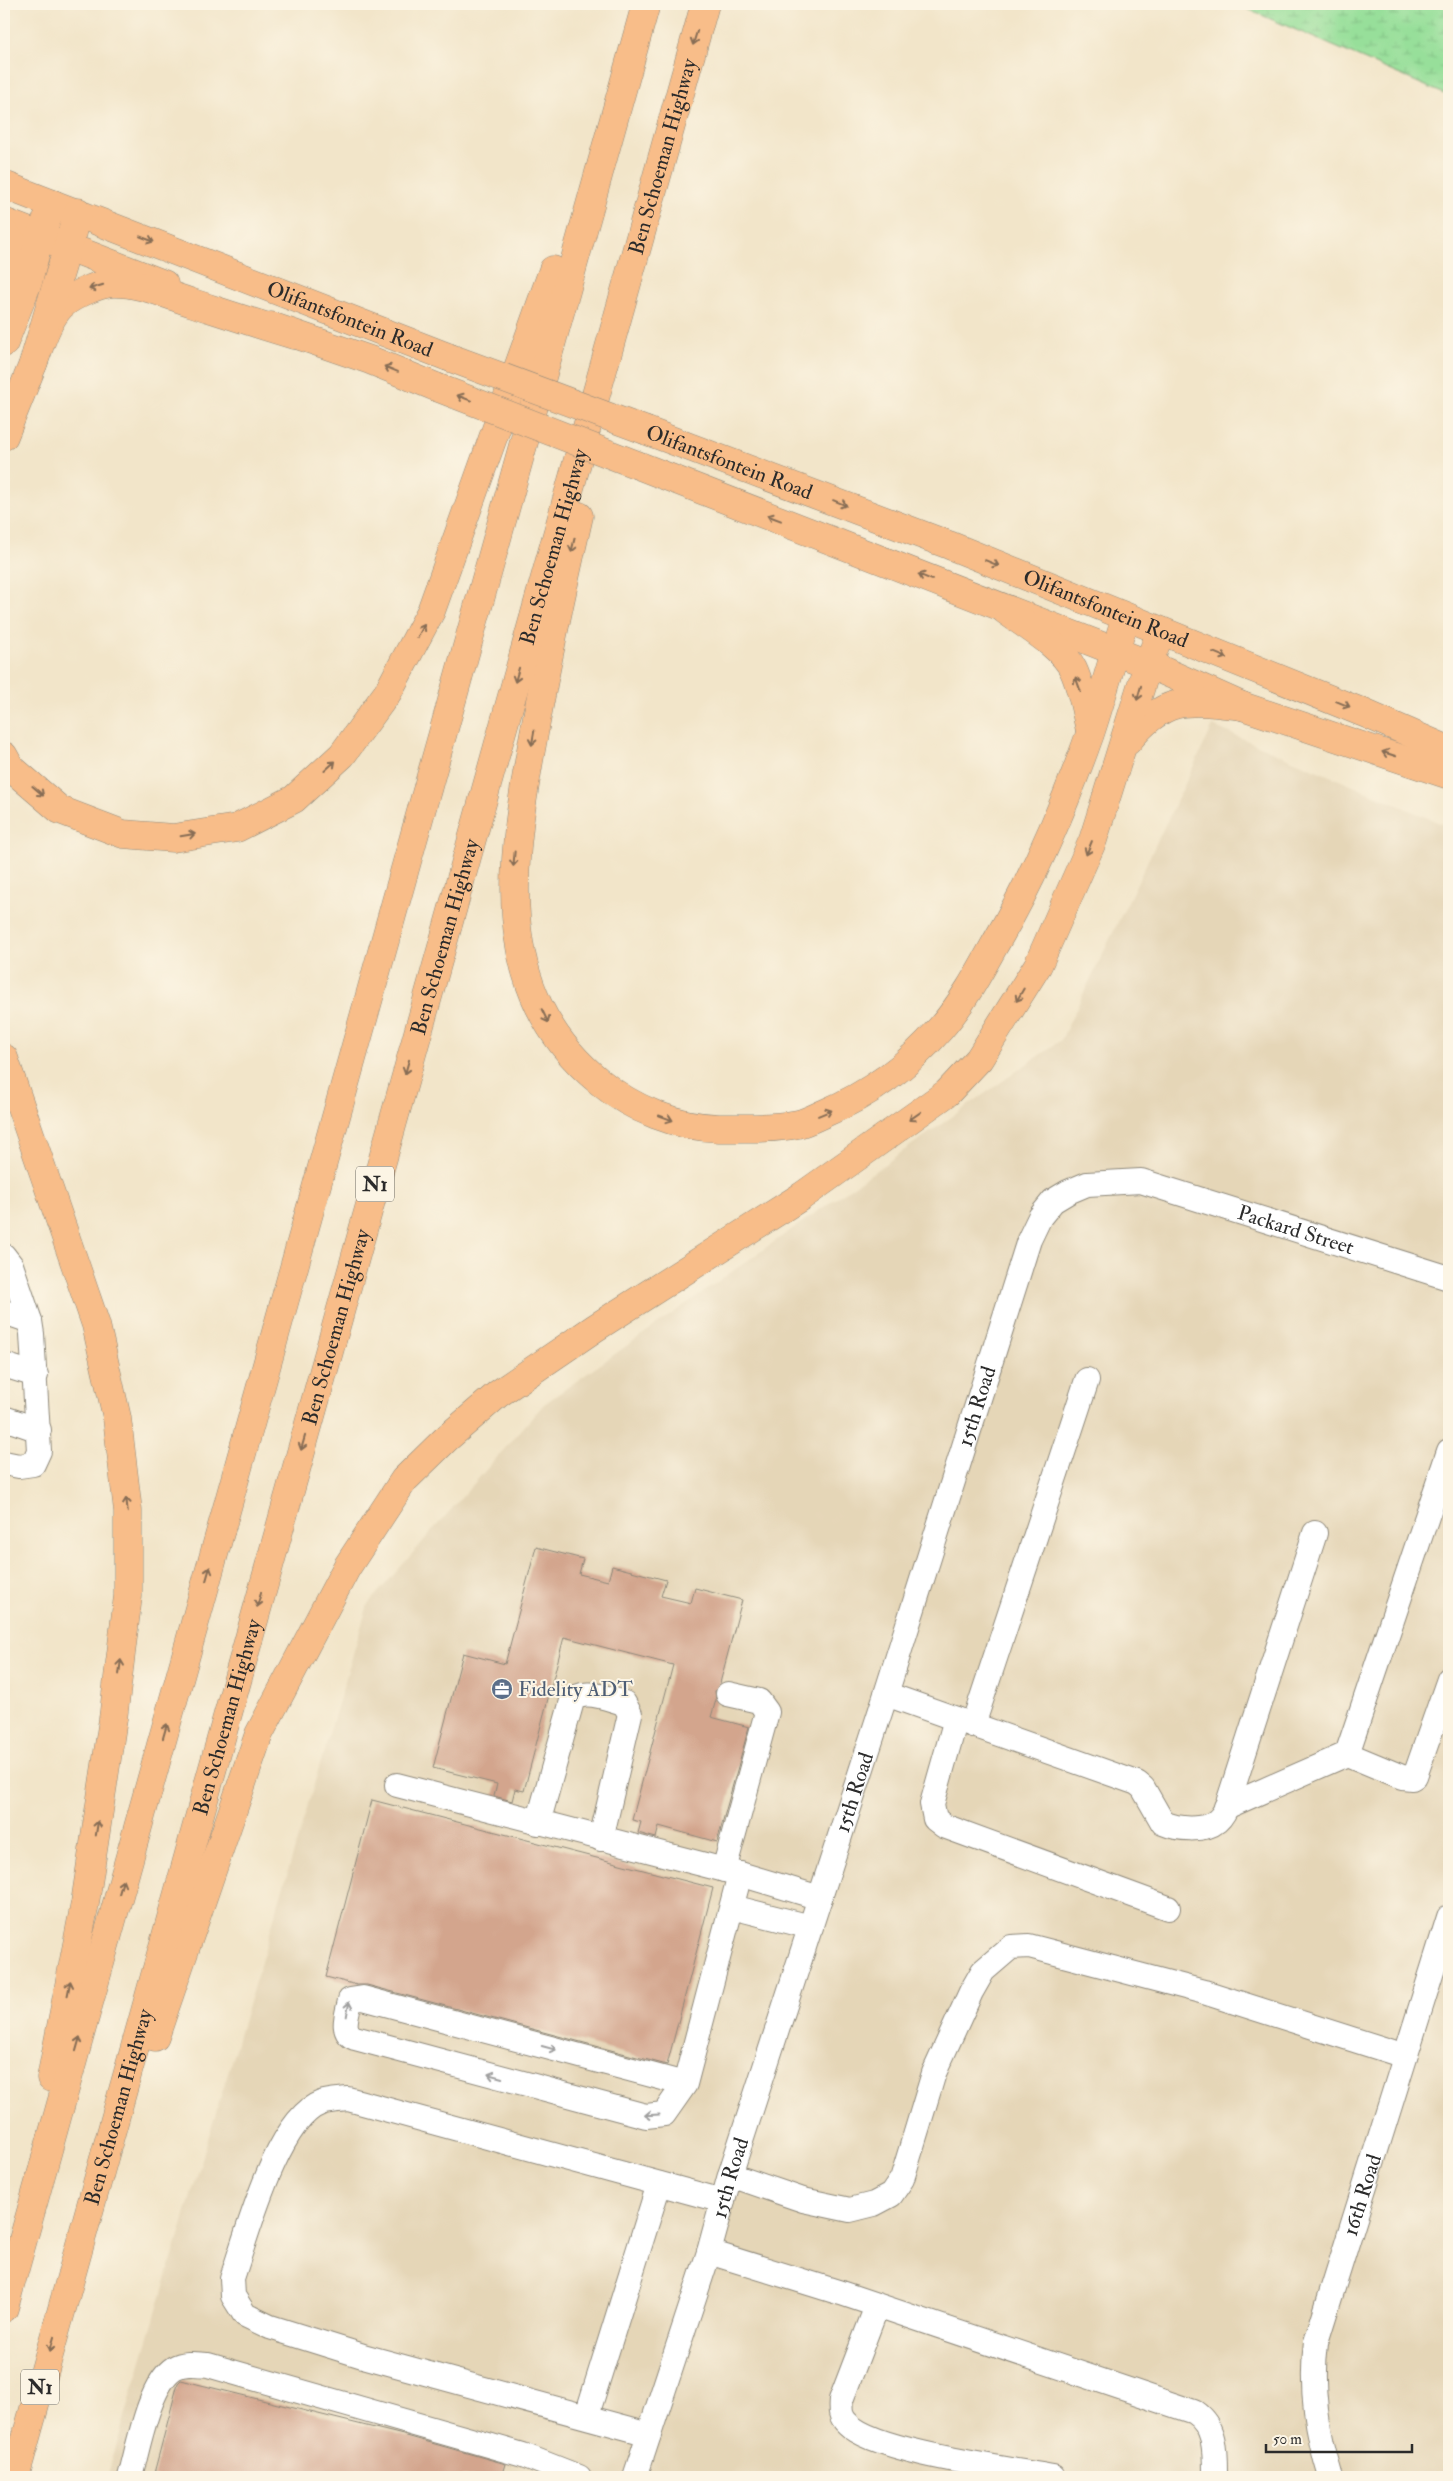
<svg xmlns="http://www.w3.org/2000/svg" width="1453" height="2481" viewBox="0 0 1453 2481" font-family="'IM FELL Double Pica',serif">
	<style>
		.built { fill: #e5d6b7 }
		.wetland { fill: url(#wetland-marsh); stroke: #618562 }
		.building { fill: #d3a58d }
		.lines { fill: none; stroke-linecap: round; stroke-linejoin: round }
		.minor-casing { stroke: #8e887a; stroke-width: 26 }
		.major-casing { stroke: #8e887a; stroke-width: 29 }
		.highway-casing { stroke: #8e887a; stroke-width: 29 }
		.minor { stroke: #fff; stroke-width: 24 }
		.major { stroke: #f8bd89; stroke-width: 28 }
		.highway { stroke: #f8bd89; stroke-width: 28 }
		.major-bridge-casing { stroke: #8e887a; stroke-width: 29; stroke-linecap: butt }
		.major-bridge { stroke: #f8bd89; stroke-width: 28 }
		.oneway { stroke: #876d55 }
		.oneway2 { stroke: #a0a0a0 }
		.labels { text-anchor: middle; stroke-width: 4; stroke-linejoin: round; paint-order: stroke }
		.shield { fill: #fcf5e5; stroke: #6a6863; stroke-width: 1 }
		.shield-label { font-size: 20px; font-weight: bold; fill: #2b2b2b }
		.street-label { font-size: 21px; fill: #2b2b2b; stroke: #fcf5e5 }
		.service-label { font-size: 21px; fill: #4e5e75; stroke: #fcf5e5; text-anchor: start }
	</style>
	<defs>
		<pattern id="wetland-marsh" width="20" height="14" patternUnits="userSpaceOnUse" patternTransform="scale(1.25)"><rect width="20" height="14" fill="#97df9a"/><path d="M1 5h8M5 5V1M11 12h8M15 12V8" fill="none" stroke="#82c085"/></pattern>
	</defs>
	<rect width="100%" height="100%" fill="#fcf5e5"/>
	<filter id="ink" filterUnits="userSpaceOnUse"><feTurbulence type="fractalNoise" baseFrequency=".02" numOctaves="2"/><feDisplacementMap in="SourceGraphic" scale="10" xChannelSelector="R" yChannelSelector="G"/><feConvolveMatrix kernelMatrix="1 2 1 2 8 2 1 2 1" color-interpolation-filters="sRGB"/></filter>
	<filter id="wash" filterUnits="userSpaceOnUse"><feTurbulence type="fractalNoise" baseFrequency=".0096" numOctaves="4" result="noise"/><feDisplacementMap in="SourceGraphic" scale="20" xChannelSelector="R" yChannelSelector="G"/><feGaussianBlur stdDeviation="1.12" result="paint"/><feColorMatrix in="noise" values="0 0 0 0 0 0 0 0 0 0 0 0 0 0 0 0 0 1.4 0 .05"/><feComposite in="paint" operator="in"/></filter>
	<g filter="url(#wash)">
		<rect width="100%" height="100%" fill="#f2e5c9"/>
		<!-- built -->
		<path class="built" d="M1213 726 1449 827V2477H107L368 1604 544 1404 1061 1040Z"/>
		<!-- wetland -->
		<path class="wetland" d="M1236 4H1449V96Z"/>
		<g id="blocks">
			<!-- building -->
			<path class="building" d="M536 1547 583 1559 579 1574 608 1581 612 1566 666 1580 661 1596 691 1603 695 1588 742 1600 720 1683 715 1691 716 1700 711 1717 749 1727 717 1842 659 1826 656 1838 638 1833 641 1822 632 1820 673 1665 564 1637 524 1791 515 1789 512 1801 494 1796 497 1784 433 1768 463 1653 505 1664Z
				M372 1800 713 1888 667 2065 367 1985H357L326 1977Z
				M181 2380 403 2435 506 2464 502 2477H153L178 2383Z"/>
		</g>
	</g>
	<g filter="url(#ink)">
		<use href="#blocks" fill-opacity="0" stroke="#8e887a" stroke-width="1"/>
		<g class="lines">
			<!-- minor casing -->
			<g class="minor-casing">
				<g id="minor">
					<path d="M4 1256 11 1265 30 1321 32 1334 39 1451 33 1464 19 1466 4 1463"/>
					<path d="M4 1312 30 1321"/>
					<path d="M4 1365 36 1375"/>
					<path d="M4 1418 39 1430"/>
					<path d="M886 1694 1137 1783 1143 1788 1163 1823C1177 1829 1204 1832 1217 1821 1223 1816 1227 1807 1229 1800L1315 1533"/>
					<path d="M956 1719 932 1804 935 1819 944 1826 1168 1908"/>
					<path d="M973 1725 1087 1380"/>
					<path d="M1347 1754 1402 1777 1412 1778 1415 1776 1449 1679"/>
					<path d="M397 1785 740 1874 820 1898"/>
					<path d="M1226 1807 1347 1754 1449 1451"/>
					<path d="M538 1823 572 1701C583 1687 608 1699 624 1703L630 1714 601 1839"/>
					<path d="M724 1870 767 1712 759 1701 728 1694"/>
					<path d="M732 1907 811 1927"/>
					<path d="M685 2084 363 1998 350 2000C348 2013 339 2032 355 2038L646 2116 664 2114 685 2084 740 1874"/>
					<path d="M730 2175 803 2200 850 2210 874 2204 891 2195 902 2179 934 2073 971 1992 983 1971 1011 1947 1029 1946 1204 1992 1405 2056"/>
					<path d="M709 2252 841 2293 1194 2412C1216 2427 1215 2452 1215 2477"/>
					<path d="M877 2306 841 2400C840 2410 840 2417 848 2424 875 2452 1010 2469 1053 2477"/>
					<path d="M587 2415 659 2184"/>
					<path d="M649 2434 363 2356 270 2327 245 2315 233 2296 232 2278C247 2235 277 2119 321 2103 329 2100 340 2100 348 2099L723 2201"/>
					<path d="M130 2477C138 2449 149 2384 174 2368 184 2362 196 2364 208 2365L523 2455 579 2477"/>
					<path id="s1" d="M635 2477 709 2252 730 2175 886 1694 1029 1240 1040 1217 1053 1201 1068 1192 1087 1184 1141 1181 1449 1278"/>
					<path id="s2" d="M1331 2477C1317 2432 1310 2389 1316 2342L1449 1917"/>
				</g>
			</g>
			<!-- major casing -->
			<g class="major-casing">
				<g id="major">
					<path id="s3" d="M4 185 448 357"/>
					<path d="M4 222 164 284"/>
					<path d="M271 326 370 360 436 387"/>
					<path id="s4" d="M647 431 949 545 1364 713 1449 750"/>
					<path d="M640 466 1148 664 1242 706 1449 775"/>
				</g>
			</g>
			<!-- highway casing -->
			<g class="highway-casing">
				<g id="highway">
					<path d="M4 233C20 247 25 268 17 287"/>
					<path d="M4 343 28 282 40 236 53 204"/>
					<path d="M33 364C40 346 47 320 61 306 71 296 98 284 112 283 140 282 167 295 193 303 227 314 260 325 294 335"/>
					<path d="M4 436 33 364 78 212"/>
					<path d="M579 516C563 586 548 656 535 728 512 853 486 990 600 1082 632 1109 677 1127 719 1128 744 1128 773 1129 798 1124 807 1122 816 1117 825 1113 870 1094 908 1066 940 1029 962 1004 979 973 995 944 1034 878 1064 807 1090 734 1103 695 1113 656 1126 617"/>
					<path d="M1005 610C1025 625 1062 646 1073 669 1082 688 1085 709 1090 730"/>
					<path d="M1128 741C1165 695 1188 700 1242 706"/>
					<path d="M4 756 10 767 60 810 123 834 173 838 237 828 294 799 342 755 388 692 431 611 553 270"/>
					<path d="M4 1058 96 1325 117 1418 128 1511V1596L113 1719 85 1903 51 2078"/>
					<path d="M155 2037 259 1734 347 1567 404 1480 446 1439 498 1394 595 1328 802 1196 947 1093 979 1059 1038 965 1093 840 1148 664 1161 631"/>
					<path d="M4 2308 646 4"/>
					<path id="s5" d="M15 2477 705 4"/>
				</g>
			</g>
			<!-- minor -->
			<use href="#minor" class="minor"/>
			<!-- major -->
			<use href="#major" class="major"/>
			<!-- highway -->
			<use href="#highway" class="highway"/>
			<!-- major-bridge casing -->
			<g class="major-bridge-casing">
				<path id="major-bridge" d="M448 357 647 431
					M436 387 640 466"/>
			</g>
			<!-- major-bridge -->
			<use href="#major-bridge" class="major-bridge"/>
		</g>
		<!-- one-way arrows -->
		<defs><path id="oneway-shaft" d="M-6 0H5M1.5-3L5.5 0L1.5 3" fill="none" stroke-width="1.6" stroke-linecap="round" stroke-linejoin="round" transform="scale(1.25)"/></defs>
		<g class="oneway">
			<use href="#oneway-shaft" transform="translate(695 38) rotate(107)"/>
			<use href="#oneway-shaft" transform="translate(147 239) rotate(21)"/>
			<use href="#oneway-shaft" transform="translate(96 287) rotate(163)"/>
			<use href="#oneway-shaft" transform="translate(391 369) rotate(-158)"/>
			<use href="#oneway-shaft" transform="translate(464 398) rotate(-159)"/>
			<use href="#oneway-shaft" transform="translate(840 503) rotate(22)"/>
			<use href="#oneway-shaft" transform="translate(774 518) rotate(-159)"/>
			<use href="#oneway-shaft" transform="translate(573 545) rotate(103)"/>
			<use href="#oneway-shaft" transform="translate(992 563) rotate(22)"/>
			<use href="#oneway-shaft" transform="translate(925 577) rotate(-158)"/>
			<use href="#oneway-shaft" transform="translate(421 631) rotate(-62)"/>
			<use href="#oneway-shaft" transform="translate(1220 655) rotate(22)"/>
			<use href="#oneway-shaft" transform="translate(517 675) rotate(106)"/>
			<use href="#oneway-shaft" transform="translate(1078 684) rotate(-110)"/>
			<use href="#oneway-shaft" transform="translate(1139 693) rotate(106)"/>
			<use href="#oneway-shaft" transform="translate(1343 704) rotate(22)"/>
			<use href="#oneway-shaft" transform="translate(533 738) rotate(100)"/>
			<use href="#oneway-shaft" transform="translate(1389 754) rotate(-162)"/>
			<use href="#oneway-shaft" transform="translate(330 766) rotate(-42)"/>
			<use href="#oneway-shaft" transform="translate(38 791) rotate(41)"/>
			<use href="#oneway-shaft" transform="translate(188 835) rotate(-9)"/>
			<use href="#oneway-shaft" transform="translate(1089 848) rotate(113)"/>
			<use href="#oneway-shaft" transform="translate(514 859) rotate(95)"/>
			<use href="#oneway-shaft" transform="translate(1020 995) rotate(120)"/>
			<use href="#oneway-shaft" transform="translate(545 1016) rotate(64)"/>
			<use href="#oneway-shaft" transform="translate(407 1067) rotate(106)"/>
			<use href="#oneway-shaft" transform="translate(825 1113) rotate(-22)"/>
			<use href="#oneway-shaft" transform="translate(915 1116) rotate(145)"/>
			<use href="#oneway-shaft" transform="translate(666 1118) rotate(20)"/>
			<use href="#oneway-shaft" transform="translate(303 1443) rotate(106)"/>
			<use href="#oneway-shaft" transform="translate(127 1505) rotate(-96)"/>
			<use href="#oneway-shaft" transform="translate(208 1574) rotate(-74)"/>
			<use href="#oneway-shaft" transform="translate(259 1600) rotate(106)"/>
			<use href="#oneway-shaft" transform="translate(120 1667) rotate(-83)"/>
			<use href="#oneway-shaft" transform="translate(165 1731) rotate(-74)"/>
			<use href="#oneway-shaft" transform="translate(97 1828) rotate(-81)"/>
			<use href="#oneway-shaft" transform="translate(121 1887) rotate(-74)"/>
			<use href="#oneway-shaft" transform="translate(69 1988) rotate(-79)"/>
			<use href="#oneway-shaft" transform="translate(78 2044) rotate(-74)"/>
			<use href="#oneway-shaft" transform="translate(52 2344) rotate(106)"/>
		</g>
		<g class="oneway2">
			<use href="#oneway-shaft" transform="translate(348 2009) rotate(-80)"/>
			<use href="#oneway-shaft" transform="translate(549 2048) rotate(15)"/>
			<use href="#oneway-shaft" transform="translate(495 2076) rotate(-165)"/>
			<use href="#oneway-shaft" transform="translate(652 2115) rotate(177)"/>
		</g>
	</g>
	<!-- icons -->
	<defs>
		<g id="office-disc" transform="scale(1.125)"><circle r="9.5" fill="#5c6f8a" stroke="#fcf5e5"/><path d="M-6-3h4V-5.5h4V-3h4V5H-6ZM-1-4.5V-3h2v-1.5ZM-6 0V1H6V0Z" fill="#fff"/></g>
	</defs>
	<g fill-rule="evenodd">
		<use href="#office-disc" x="502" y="1689"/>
	</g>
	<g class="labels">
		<!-- shield labels -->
		<g class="shield">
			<rect x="356" y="1166.5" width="38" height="35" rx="4"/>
			<rect x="21" y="2369.5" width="38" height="35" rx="4"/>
		</g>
		<g class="shield-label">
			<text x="375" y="1191">N1</text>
			<text x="40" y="2394">N1</text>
		</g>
		<!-- street labels -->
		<g class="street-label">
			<text dy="7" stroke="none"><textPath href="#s5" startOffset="2409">Ben Schoeman Highway</textPath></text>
			<text dy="7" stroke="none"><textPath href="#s3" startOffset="371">Olifantsfontein Road</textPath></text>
			<text dy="7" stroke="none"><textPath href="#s4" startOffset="88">Olifantsfontein Road</textPath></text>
			<text dy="7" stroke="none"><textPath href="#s5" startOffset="2004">Ben Schoeman Highway</textPath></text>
			<text dy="7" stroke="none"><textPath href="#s4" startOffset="492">Olifantsfontein Road</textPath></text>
			<text dy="7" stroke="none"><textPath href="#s5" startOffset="1599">Ben Schoeman Highway</textPath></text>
			<text dy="7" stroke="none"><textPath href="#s1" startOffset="1599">Packard Street</textPath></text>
			<text dy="7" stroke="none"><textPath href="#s5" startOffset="1194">Ben Schoeman Highway</textPath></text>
			<text dy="7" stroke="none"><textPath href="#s1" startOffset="1124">15th Road</textPath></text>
			<text dy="7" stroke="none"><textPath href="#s5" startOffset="789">Ben Schoeman Highway</textPath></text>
			<text dy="7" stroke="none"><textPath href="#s1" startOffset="719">15th Road</textPath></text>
			<text dy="7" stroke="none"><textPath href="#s5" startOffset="384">Ben Schoeman Highway</textPath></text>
			<text dy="7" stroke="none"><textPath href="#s1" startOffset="314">15th Road</textPath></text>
			<text dy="7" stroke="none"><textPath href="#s2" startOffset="291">16th Road</textPath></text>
		</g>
		<!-- service labels -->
		<g class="service-label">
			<text x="518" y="1696">Fidelity ADT</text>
		</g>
	</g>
	<!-- margin -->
	<rect width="1453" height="2481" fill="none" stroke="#fcf5e5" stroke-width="20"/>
	<!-- scale -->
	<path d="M1266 2444v8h146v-8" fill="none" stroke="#2b2b2b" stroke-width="2.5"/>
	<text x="1273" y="2444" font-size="15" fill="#2b2b2b" stroke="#fcf5e5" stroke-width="4" paint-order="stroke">50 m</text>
</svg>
